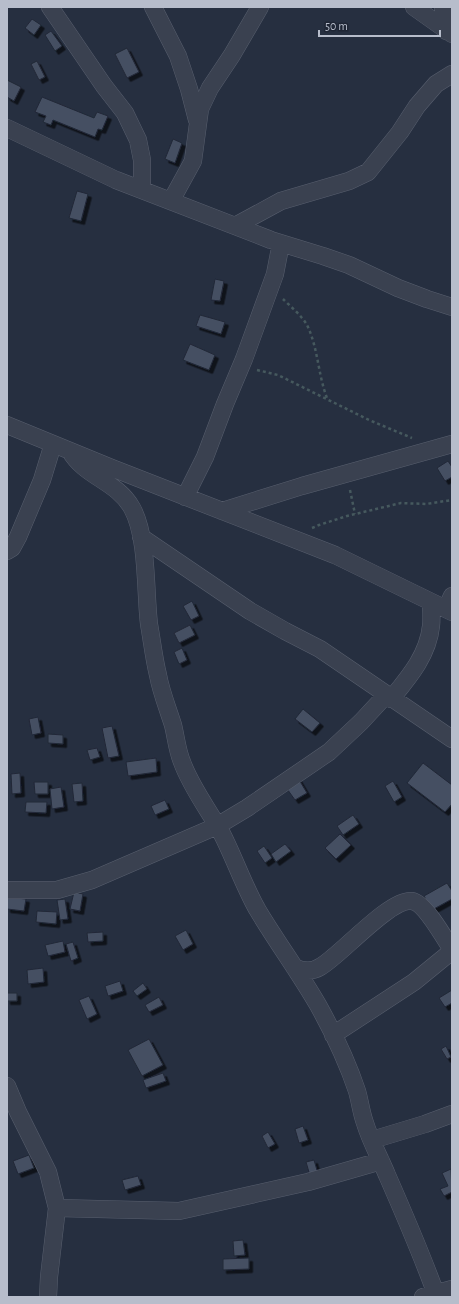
<svg xmlns="http://www.w3.org/2000/svg" width="459" height="1304" viewBox="0 0 459 1304" font-family="'Alegreya Sans',sans-serif">
	<style>
		.building { fill: #454f62; stroke: #212837; filter: url(#shadow) }
		.lines { fill: none; stroke-linecap: round; stroke-linejoin: round }
		.minor-casing { stroke: #585f6e; stroke-width: 18 }
		.path { stroke: #46595e; stroke-width: 2.5; stroke-dasharray: 3 3; stroke-linecap: butt }
		.minor { stroke: #3a4150; stroke-width: 17 }
	</style>
	<defs>
		<filter id="shadow"><feDropShadow dx="3.5" dy="3.5" stdDeviation="0" flood-color="#0009"/></filter>
	</defs>
	<rect width="100%" height="100%" fill="#262f40"/>
	<!-- building -->
	<path class="building" d="M32 19 41 25 34 35 25 28Z
		M51 31 62 46 55 51 45 35Z
		M127 48 139 72 127 78 115 54Z
		M37 61 45 77 39 80 31 64Z
		M7 80 21 87 14 101 7 97Z
		M42 97 94 118 97 112 108 116 102 130 98 129 95 137 53 120 51 125 43 122 46 116 35 112Z
		M173 139 182 143 175 163 165 159Z
		M77 191 88 194 81 221 69 218Z
		M215 279 224 281 220 301 211 300Z
		M200 315 225 322 221 334 196 326Z
		M190 344 215 355 209 370 183 360Z
		M448 461 452 467V477L445 481 437 468Z
		M192 601 199 616 191 620 183 606Z
		M190 625 195 635 179 643 174 633Z
		M182 648 187 660 179 664 174 652Z
		M303 709 320 723 312 732 295 719Z
		M38 717 41 733 32 735 29 719Z
		M112 726 119 756 108 758 102 728Z
		M48 734 63 735V744L48 743Z
		M97 748 100 757 90 760 87 750Z
		M156 758 157 772 128 776 126 762Z
		M423 763 452 785V804L445 812 407 783Z
		M20 773 21 793 12 794 11 774Z
		M298 778 307 793 295 800 285 786Z
		M393 781 402 797 394 802 385 786Z
		M34 782H48V794H35Z
		M82 783 83 801 74 802 72 784Z
		M61 787 64 807 52 809 50 789Z
		M165 800 169 809 155 815 151 806Z
		M26 802H47L46 813 25 812Z
		M353 815 359 824 343 835 337 826Z
		M340 834 351 845 336 859 325 848Z
		M285 844 291 851 276 862 271 854Z
		M264 846 272 858 265 863 257 851Z
		M447 883 452 891V899L432 910 424 896Z
		M74 892 83 894 80 911 70 909Z
		M7 897 26 899 24 911 7 909Z
		M65 899 68 919 60 920 57 900Z
		M37 911 57 912 56 924 36 922Z
		M186 930 193 944 183 950 175 936Z
		M103 932V941L88 942 87 933Z
		M63 941 65 952 48 956 45 945Z
		M73 942 78 958 71 961 66 944Z
		M43 968 44 982 28 984 27 970Z
		M120 981 123 991 108 996 105 986Z
		M143 983 147 989 137 996 133 991Z
		M452 990V1003L445 1007 439 998Z
		M7 993H17V1001H7Z
		M89 996 97 1014 87 1019 79 1000Z
		M159 997 163 1005 149 1012 145 1005Z
		M149 1039 163 1065 142 1076 128 1050Z
		M446 1046 451 1057 447 1059 441 1049Z
		M163 1073 166 1081 146 1088 143 1080Z
		M303 1126 308 1140 299 1143 295 1129Z
		M268 1132 275 1144 268 1148 262 1136Z
		M29 1155 34 1168 18 1174 13 1161Z
		M314 1160 319 1177 311 1179 306 1162Z
		M451 1169 452 1192 444 1196 440 1189 448 1186 442 1173Z
		M138 1176 141 1185 125 1190 122 1180Z
		M243 1240 245 1255 234 1256 233 1241Z
		M249 1258V1269L223 1270V1259Z"/>
	<g class="lines">
		<!-- minor casing -->
		<g class="minor-casing">
			<path id="minor" d="M50 7 104 86 125 113 138 140 142 160V190
				M153 7 178 56 189 89 197 120
				M414 7 452 34
				M443 7 446 31
				M7 128 116 180 271 240 323 256 349 265 398 288 427 299 452 307
				M171 201 193 161 200 109 210 88 232 55 260 7
				M235 226 281 201 349 181 368 172 400 132 417 106 436 84 452 74
				M7 425 112 468 335 555 452 612
				M70 451C85 477 117 481 132 508 148 537 145 591 149 624 152 641 154 659 158 675 161 692 168 709 173 725 176 737 177 750 182 762 191 787 208 809 221 832 234 857 243 884 257 909 276 941 299 972 318 1005 333 1032 347 1061 357 1091 360 1101 361 1112 365 1123 370 1140 380 1158 387 1175 405 1216 422 1255 437 1297
				M185 497 205 457 225 404 244 359 275 274 281 243
				M222 511 302 486 452 444
				M141 537 250 611 285 631 320 649 452 739
				M7 551 12 548 18 537 42 480 53 444
				M446 609 452 596
				M391 699C409 677 428 655 431 626 432 618 431 610 431 602
				M7 890H57L92 880 217 826 247 808 329 752 361 722 386 695
				M294 967C302 971 312 972 320 967 340 956 390 898 412 901 425 903 445 939 452 950
				M333 1035 414 982 452 951
				M7 1086 18 1112 48 1172 57 1208 49 1277 48 1297
				M372 1140 425 1124 452 1114
				M57 1208 179 1211 308 1182 381 1161
				M423 1297 452 1289"/>
		</g>
		<!-- path -->
		<path class="path" d="M283 299C290 306 302 316 307 325 318 347 318 375 327 398
			M257 370 278 375 369 420 412 438
			M350 490 355 514
			M312 528 319 525 347 516 401 503 426 504 452 500"/>
		<!-- minor -->
		<use href="#minor" class="minor"/>
	</g>
	<!-- border -->
	<rect width="459" height="1304" fill="none" stroke="#b7bdcb" stroke-width="16"/>
	<!-- scale -->
	<path d="M319 30v6h121v-6" fill="none" stroke="#b7bdcb" stroke-width="2"/>
	<text x="325" y="30" font-size="12" fill="#b7bdcb" stroke="#1f2635" stroke-width="3" paint-order="stroke">50 m</text>
</svg>
